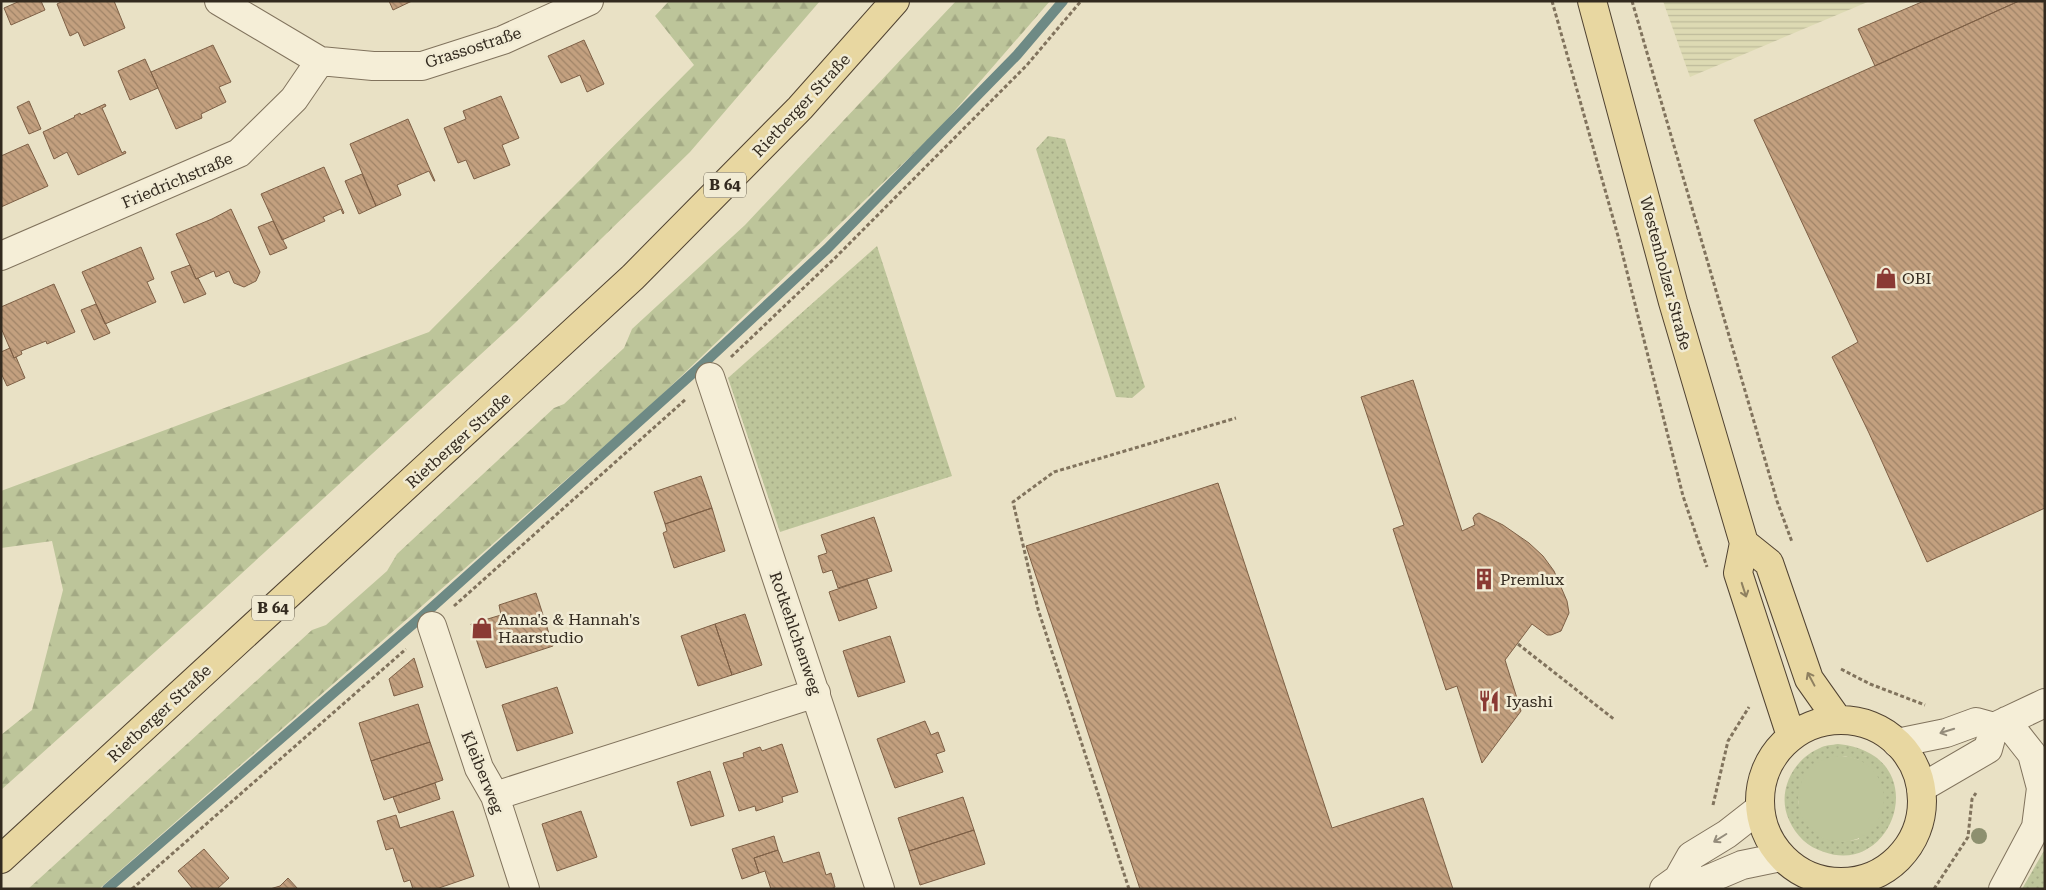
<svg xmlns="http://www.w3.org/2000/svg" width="2046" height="890" viewBox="0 0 2046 890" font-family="'Roboto Serif',serif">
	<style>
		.farmland { fill: url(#farmland-rules) }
		.grass { fill: url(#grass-dots); fill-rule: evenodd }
		.forest { fill: url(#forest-firs) }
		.garden { fill: #bdc59a }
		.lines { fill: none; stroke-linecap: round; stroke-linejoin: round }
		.stream { stroke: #6e8a85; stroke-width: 10 }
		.building { fill: url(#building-back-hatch); stroke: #7e6046 }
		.minor-casing { stroke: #81735d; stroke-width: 30 }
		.major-casing { stroke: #504231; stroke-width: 30 }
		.path { stroke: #81735d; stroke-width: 3; stroke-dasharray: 4 2.5; stroke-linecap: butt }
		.minor { stroke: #f5eed7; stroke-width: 28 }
		.major { stroke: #e8d7a1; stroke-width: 28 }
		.tree { fill: #8d906f }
		.oneway { stroke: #8e8060 }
		.oneway2 { stroke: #948c7b }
		.labels { text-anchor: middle; stroke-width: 5; stroke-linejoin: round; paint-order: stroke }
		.shield { fill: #f1ebd4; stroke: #6c6455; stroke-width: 1 }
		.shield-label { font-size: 15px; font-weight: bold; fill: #332a1f }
		.street-label { font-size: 16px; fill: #332a1f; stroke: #f1ebd4 }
		.poi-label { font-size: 16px; fill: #332a1f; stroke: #f1ebd4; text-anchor: start }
	</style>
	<defs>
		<pattern id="farmland-rules" width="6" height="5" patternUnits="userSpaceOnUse" patternTransform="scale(1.25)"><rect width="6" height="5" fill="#dddab3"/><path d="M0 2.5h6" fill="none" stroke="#bebb9a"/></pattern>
		<pattern id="grass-dots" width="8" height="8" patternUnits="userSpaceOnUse" patternTransform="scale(1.25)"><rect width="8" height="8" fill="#bdc59a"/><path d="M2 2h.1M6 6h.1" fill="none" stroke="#a3a984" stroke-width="1.8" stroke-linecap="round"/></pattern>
		<pattern id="forest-firs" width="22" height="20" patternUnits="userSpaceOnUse" patternTransform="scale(1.25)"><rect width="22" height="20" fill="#bdc59a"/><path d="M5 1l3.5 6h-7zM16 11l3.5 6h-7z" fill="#a3a984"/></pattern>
		<pattern id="building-back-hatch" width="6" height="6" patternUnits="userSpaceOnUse" patternTransform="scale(1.25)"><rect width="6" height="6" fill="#c3a07f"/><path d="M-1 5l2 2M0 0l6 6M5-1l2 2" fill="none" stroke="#9f8367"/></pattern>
	</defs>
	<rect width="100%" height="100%" fill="#e9e1c5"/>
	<!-- farmland -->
	<path class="farmland" d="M1663 1H1870L1690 77Z"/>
	<!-- grass -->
	<path class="grass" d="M1048 136 1065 139 1145 387 1132 398 1116 397 1036 149Z
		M877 246 952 476 780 532 728 378Z
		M1838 744C1936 754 1895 878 1824 852 1808 847 1796 836 1789 820 1776 792 1793 759 1820 748 1825 745 1832 745 1838 744ZM1845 756 1859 760V839C1827 847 1805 833 1798 801L1830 758Z
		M2045 849V889H2022Z"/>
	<!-- forest -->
	<path class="forest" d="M669 1H820L690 152 515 323 205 607 1 790V735L32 710 63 590 52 541 1 548V491L429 332 694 65 655 16Z
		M956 1H1050L938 130 650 406 99 889H28L312 630 326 625 387 571 397 554 554 408 564 404 624 348 632 329 745 225Z"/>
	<!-- garden -->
	<path class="garden" d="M1798 799a43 43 0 1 1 86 0a43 43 0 1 1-86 0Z"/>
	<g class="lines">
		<!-- stream -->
		<path class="stream" d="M107 889 419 619 702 365 827 249 1017 55 1063 1"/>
	</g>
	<!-- building -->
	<path class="building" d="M20 1H41L45 10 11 25 4 8Z
		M63 1H114L125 28 84 46 78 32 70 36 57 4Z
		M389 1H412L393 10Z
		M1924 1H2019L1875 66 1858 29Z
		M2019 1H2045V508L1927 562 1869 433 1832 357 1858 342 1754 120Z
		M584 40 604 84 587 92 580 75 561 83 548 56Z
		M213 45 231 82 219 87 226 102 201 114 202 118 176 129 151 72Z
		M145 59 158 88 130 100 118 71Z
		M501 96 519 138 502 145 510 165 474 179 466 160 458 163 444 128 466 119 463 111Z
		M29 101 41 129 29 134 17 107Z
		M105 104 106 106 102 108 122 153 125 151 126 153 78 175 67 152 54 159 43 132 75 117 74 116 80 113 81 115Z
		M408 119 435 181H434L429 171 397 185 401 195 376 206 350 144Z
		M28 144 48 186 1 207V156Z
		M324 167 344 213 343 214 341 209 323 217 325 221 282 240 261 194Z
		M362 174 376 206 359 214 345 181Z
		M231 209 260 272 256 281 244 287 234 283 229 271 216 277 214 271 196 279 176 234 212 219Z
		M273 221 287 248 270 255 258 227Z
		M141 247 154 279 147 282 156 302 105 324 82 272Z
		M190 265 196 279 198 278 206 294 184 303 171 272Z
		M54 284 75 332 47 344 46 341 21 351 22 354 14 358 1 328V307Z
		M96 304 110 333 94 340 81 310Z
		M10 348 14 358 16 357 25 378 7 386 1 373V352Z
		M1413 380 1462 531 1475 525 1473 518 1475 515 1479 513 1503 525 1529 543 1543 556 1554 571 1567 601 1569 613 1561 631 1551 635H1547L1532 624 1505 660 1521 711 1482 763 1457 686 1446 690 1393 529 1404 525 1361 397Z
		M701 476 712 508 665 524 654 492Z
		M1218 483 1332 828 1423 798 1453 889H1140L1026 546Z
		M712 508 725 551 674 568 663 533 667 531 665 524Z
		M874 517 892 571 838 588 832 570 823 573 818 556 827 553 821 535Z
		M867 579 877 608 839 621 829 592Z
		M536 593 553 646 486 668 471 624 501 615 499 605Z
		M745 614 762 665 732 675 715 624Z
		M715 624 732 675 698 686 681 636Z
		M890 636 905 682 858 697 843 651Z
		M414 658 423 687 394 696 389 679Z
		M557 687 573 733 517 751 502 705Z
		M418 704 430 742 371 761 359 723Z
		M925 721 931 735 938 732 945 751 936 754 943 772 895 788 877 739Z
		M430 742 443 780 384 800 371 761Z
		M782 744 798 792 782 797 783 802 756 811 755 806 739 811 723 763 744 757 743 753 760 747 762 751Z
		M710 771 724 816 691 826 677 782Z
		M435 783 440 799 399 813 393 797Z
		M963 797 974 830 909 851 898 818Z
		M453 811 474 876 436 889H413L410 880 404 882 393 848 386 850 377 821 396 815 400 828Z
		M581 811 597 857 557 871 542 824Z
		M974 830 985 864 920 885 909 851Z
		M774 836 778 850 754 858 759 873 742 879 732 849Z
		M204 849 229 878 217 889H193L178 871Z
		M778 850 783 863 819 852 826 875 831 873 835 887 831 889H771L765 871 759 873 754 858Z
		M288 878 298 889H270L280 886Z"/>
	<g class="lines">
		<!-- minor casing -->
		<g class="minor-casing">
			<path id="minor" d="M219 1 320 61 373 66H422L503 40 589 1
				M1 256 239 153 294 99 320 61
				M710 377 880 889
				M432 626 479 768 495 796 525 889
				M1897 743 1946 733 1976 722 1994 727 2045 703
				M1921 788 1988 749 1994 727
				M495 796 816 693
				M1678 879 1702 882 1742 865 1781 857
				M1664 889 1678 879 1691 856 1727 834 1759 809
				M2003 889 2036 827 2041 788 2032 754 2006 721"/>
		</g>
		<!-- major casing -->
		<g class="major-casing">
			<path id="major" d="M1592 1 1673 302 1744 543 1738 573 1791 736
				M1744 543 1769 563 1809 679 1838 720
				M1760 801a81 81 0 1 1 162 0a81 81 0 1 1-162 0Z
				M1 859 633 277 800 108 895 1"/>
		</g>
		<!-- path -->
		<path class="path" d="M1552 1 1618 236 1683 496 1707 567
			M1632 1 1777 501 1792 542
			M731 357 836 257 1027 65 1081 1
			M454 606 686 399
			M1518 644 1615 720
			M1841 669 1870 684 1925 705
			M1713 805 1728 741 1749 707
			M132 889 406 649
			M1129 889 1038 609 1013 502 1054 472 1236 418
			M1934 889 1968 837 1972 799 1976 793"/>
		<!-- minor -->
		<use href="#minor" class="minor"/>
		<!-- major -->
		<use href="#major" class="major"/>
	</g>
	<!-- trees -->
	<circle class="tree" cx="1979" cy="836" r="8"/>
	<!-- one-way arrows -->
	<defs><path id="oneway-shaft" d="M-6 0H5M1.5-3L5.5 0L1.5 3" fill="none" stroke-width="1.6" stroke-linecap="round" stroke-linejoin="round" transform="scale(1.25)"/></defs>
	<g class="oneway">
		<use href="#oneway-shaft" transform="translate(1744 590) rotate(72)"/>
		<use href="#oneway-shaft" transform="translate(1811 679) rotate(-118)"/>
	</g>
	<g class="oneway2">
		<use href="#oneway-shaft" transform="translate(1947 731) rotate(163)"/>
		<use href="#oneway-shaft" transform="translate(1720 838) rotate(148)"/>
	</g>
	<!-- icons -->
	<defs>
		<g id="shop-bare" transform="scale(1.725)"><path d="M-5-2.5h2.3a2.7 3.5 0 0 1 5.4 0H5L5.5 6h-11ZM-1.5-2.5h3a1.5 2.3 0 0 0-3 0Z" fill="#8a3a34" stroke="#f1ebd4" stroke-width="2.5" paint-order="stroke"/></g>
		<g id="building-bare" transform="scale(1.725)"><path d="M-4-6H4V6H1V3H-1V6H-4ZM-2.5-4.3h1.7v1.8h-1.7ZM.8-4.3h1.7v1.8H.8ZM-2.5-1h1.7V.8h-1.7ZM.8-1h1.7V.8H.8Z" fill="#8a3a34" stroke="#f1ebd4" stroke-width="2.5" paint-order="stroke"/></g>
		<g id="restaurant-bare" transform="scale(1.725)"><path d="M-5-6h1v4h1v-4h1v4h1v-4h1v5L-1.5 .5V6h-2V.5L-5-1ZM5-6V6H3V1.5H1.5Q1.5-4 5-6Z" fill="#8a3a34" stroke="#f1ebd4" stroke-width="2.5" paint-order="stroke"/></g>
	</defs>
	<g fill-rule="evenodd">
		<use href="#shop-bare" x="1886" y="278"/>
		<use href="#building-bare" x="1484" y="579"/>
		<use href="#shop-bare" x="482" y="628"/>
		<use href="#restaurant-bare" x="1489" y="701"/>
	</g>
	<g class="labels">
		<!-- shield labels -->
		<g class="shield">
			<rect x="704" y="172.5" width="42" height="25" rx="4"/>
			<rect x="252" y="595.5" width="42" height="25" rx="4"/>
		</g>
		<g class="shield-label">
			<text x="725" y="190">B 64</text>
			<text x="273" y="613">B 64</text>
		</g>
		<!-- street labels -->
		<g class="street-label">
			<text transform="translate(473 47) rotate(-18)" y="6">Grassostraße</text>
			<text transform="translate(801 105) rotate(-47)" y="6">Rietberger Straße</text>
			<text transform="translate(177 180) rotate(-23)" y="6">Friedrichstraße</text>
			<text transform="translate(1666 273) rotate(75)" y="6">Westenholzer Straße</text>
			<text transform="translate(458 440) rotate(-42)" y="6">Rietberger Straße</text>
			<text transform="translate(796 633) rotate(71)" y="6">Rotkehlchenweg</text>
			<text transform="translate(159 713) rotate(-43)" y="6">Rietberger Straße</text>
			<text transform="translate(483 772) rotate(68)" y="6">Kleiberweg</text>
		</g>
		<!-- poi labels -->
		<g class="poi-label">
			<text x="1902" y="284">OBI</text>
			<text x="1500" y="585">Premlux</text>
			<text x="498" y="625">Anna's &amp; Hannah's<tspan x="498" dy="18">Haarstudio</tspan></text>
			<text x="1506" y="707">Iyashi</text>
		</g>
	</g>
	<!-- border -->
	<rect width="2046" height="890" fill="none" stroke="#332a1f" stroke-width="5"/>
</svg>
